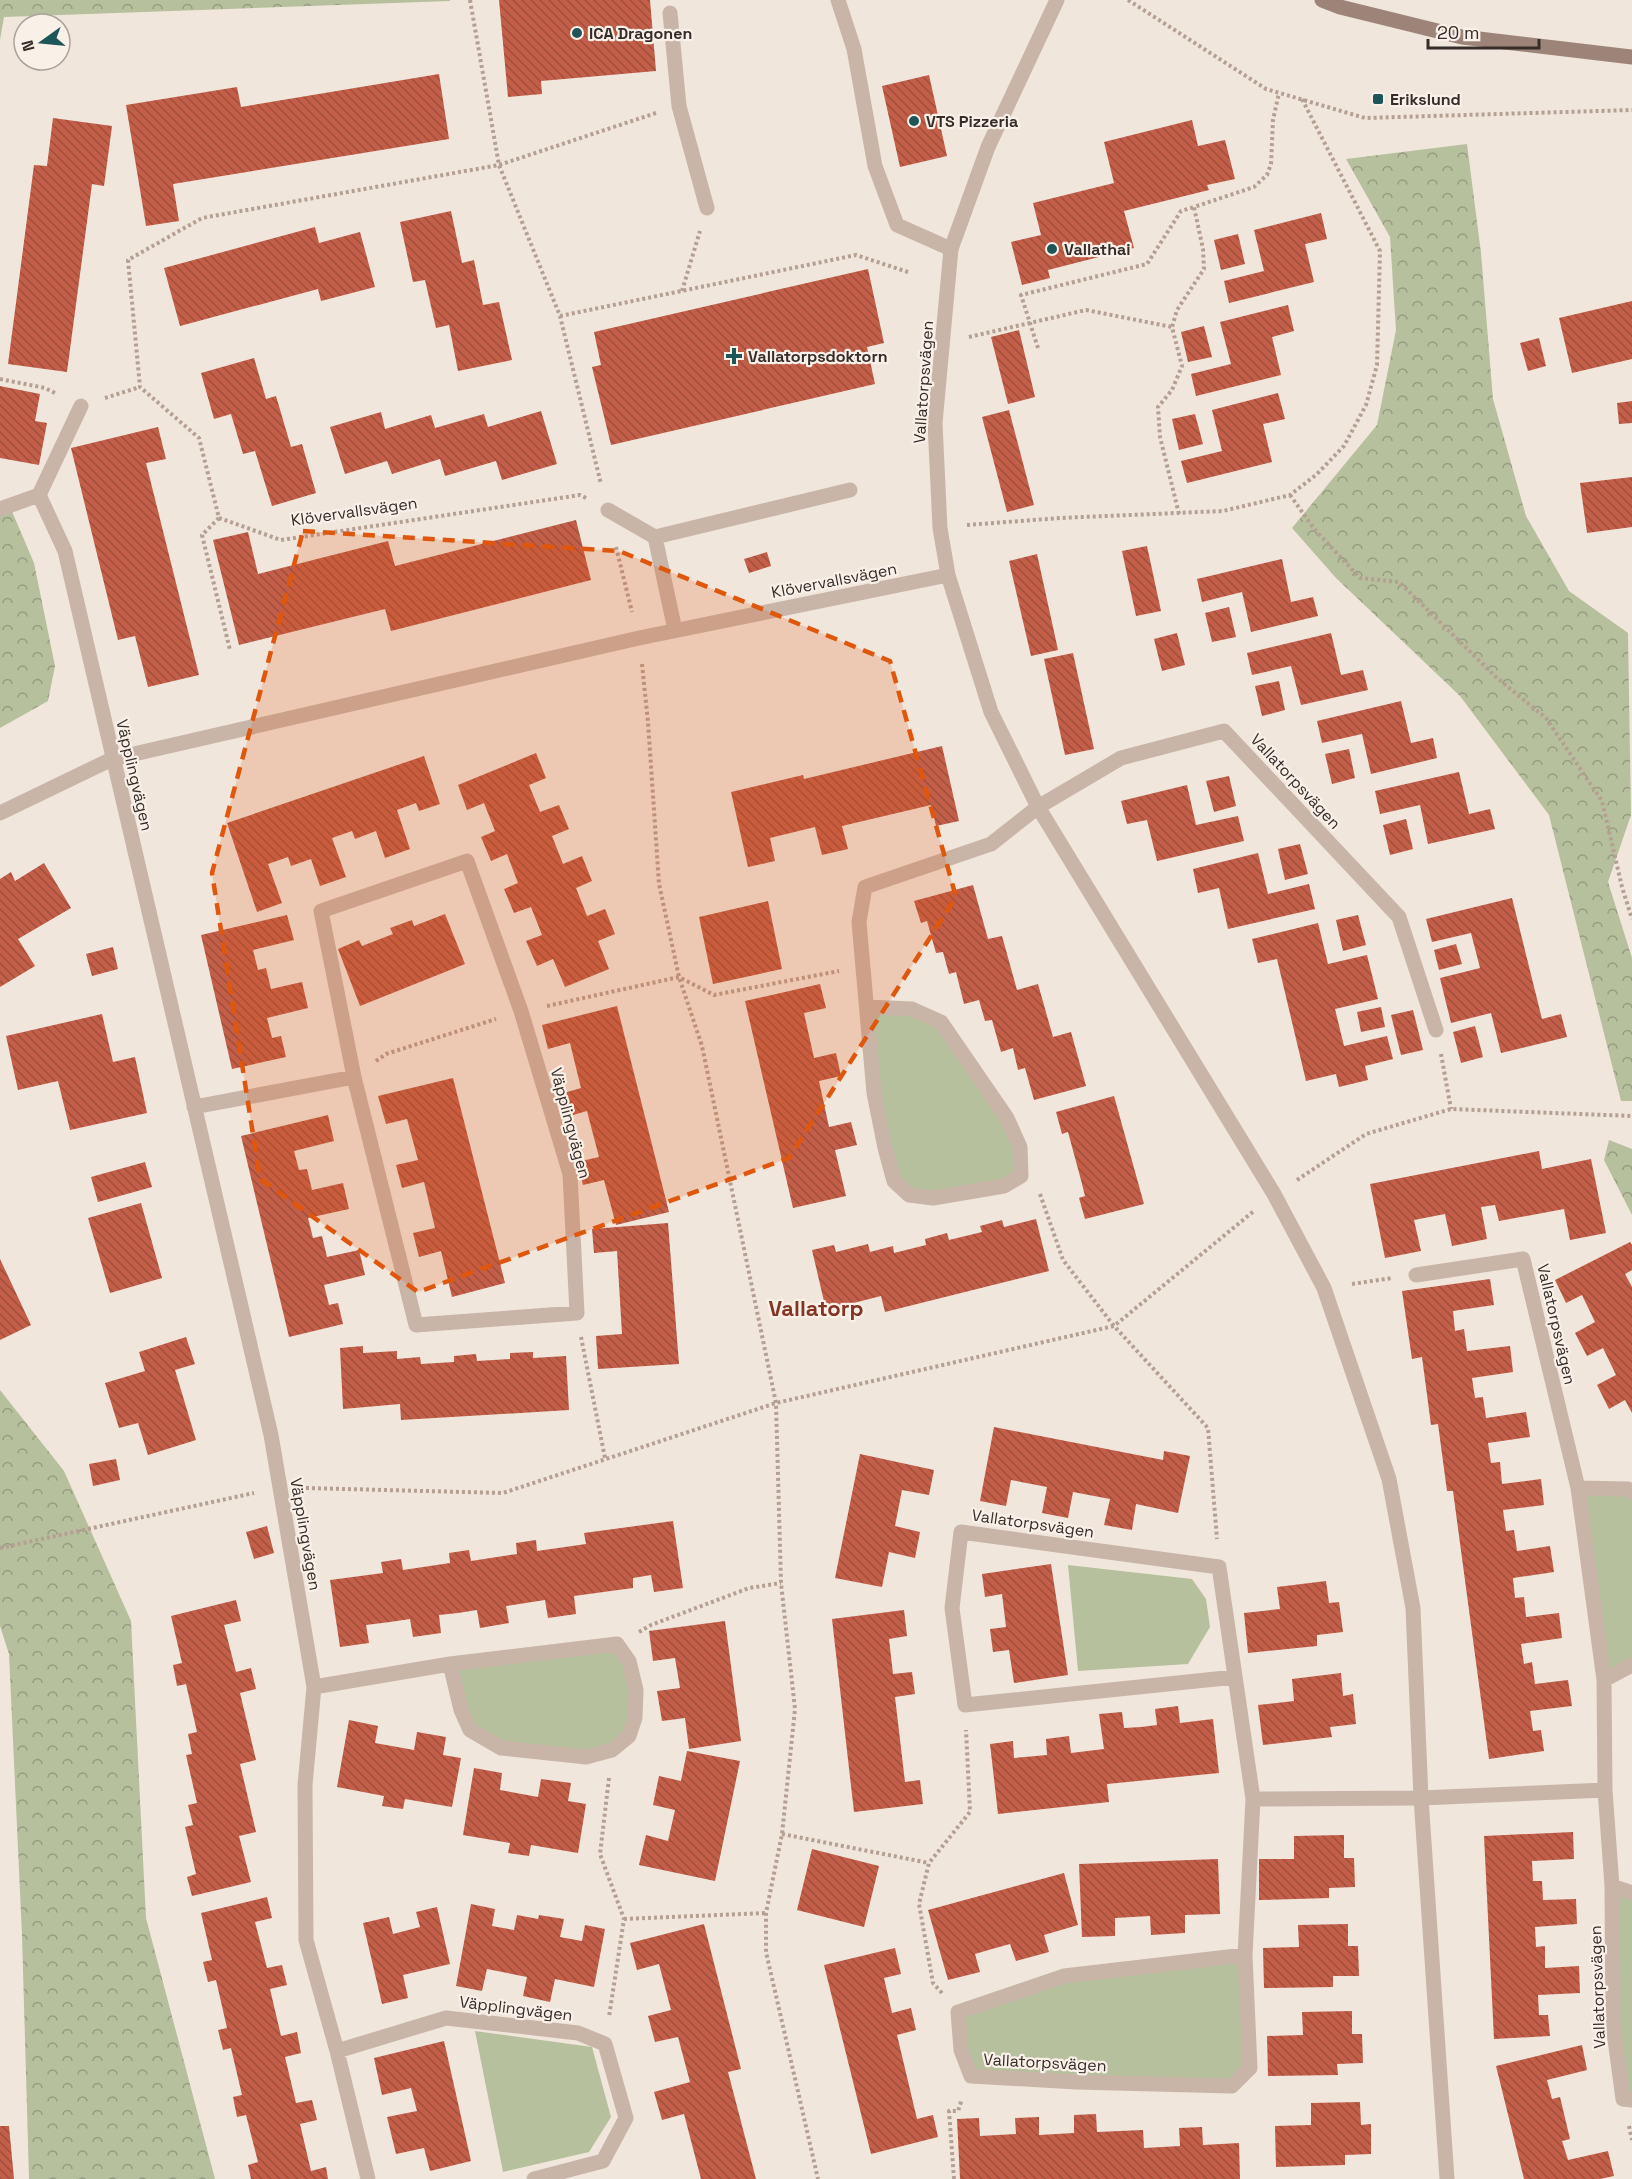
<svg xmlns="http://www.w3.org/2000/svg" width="1632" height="2179" viewBox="0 0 1632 2179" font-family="'Space Grotesk',sans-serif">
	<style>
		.forest { fill: url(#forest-crowns) }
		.green { fill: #b6c09c }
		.building { fill: url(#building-back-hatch) }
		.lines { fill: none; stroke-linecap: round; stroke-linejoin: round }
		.path { stroke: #b59f92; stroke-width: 4; stroke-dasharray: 3 3; stroke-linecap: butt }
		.service { stroke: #c9b5a8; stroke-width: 15 }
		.minor { stroke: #c9b5a8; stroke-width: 15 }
		.secondary { stroke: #9d8479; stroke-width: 15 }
		.marked { fill: #df570d; fill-opacity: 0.2; stroke: #df570d; stroke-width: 4.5; stroke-dasharray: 12 8; stroke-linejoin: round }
		.poi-dot { fill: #1e5657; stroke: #f9f0e8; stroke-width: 2 }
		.labels { text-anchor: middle; stroke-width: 4.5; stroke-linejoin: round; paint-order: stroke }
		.poi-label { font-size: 16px; font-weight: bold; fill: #362c28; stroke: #f9f0e8; text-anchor: start }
		.street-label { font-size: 16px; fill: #362c28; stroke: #f9f0e8 }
		.district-label { font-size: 22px; font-weight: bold; fill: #833423; stroke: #f9f0e8 }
	</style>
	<defs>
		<pattern id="forest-crowns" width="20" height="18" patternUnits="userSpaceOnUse" patternTransform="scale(1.5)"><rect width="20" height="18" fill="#b6c09c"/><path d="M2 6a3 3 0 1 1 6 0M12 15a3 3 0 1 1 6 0" fill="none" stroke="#959c7f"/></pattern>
		<pattern id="building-back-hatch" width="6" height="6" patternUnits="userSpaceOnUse" patternTransform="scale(1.5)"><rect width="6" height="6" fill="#c35e48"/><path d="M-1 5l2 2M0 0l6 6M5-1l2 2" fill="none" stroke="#9f4e3c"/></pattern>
	</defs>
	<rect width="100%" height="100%" fill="#f1e6dc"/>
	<!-- forest -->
	<path class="forest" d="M0 0H450V1L4 17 0 40Z
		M1467 144 1481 253 1493 399 1526 516 1569 591 1628 633 1631 815 1608 882 1632 958V1101H1621L1549 815 1460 696 1336 578 1292 528 1377 425 1396 330 1390 237 1346 159Z
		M0 505 11 509 34 563 55 666 48 701 0 728Z
		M1609 1140 1632 1149V1215L1604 1160Z
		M0 1390 64 1471 131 1621 146 1918 215 2179H29L22 1935 9 1654 0 1626Z"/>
	<!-- green -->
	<path class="green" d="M867 1007 941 1022 1007 1118 1021 1176 933 1198 894 1181Z
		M1578 1488 1632 1492V1665L1604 1680Z
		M1068 1565 1192 1579 1206 1599 1210 1627 1188 1664 1078 1671Z
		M617 1644 629 1661 635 1718 612 1750 501 1748 470 1730 450 1664Z
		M1612 1886 1632 1893V2100L1623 2099Z
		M1245 1955 1250 2068 1232 2086 971 2076 958 2012 1064 1976Z
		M475 2031 592 2047 611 2117 589 2152 503 2172Z"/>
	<!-- building -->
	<path class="building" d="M499 0H650L656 71 541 81 542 94 508 97Z
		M439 74 449 139 173 184 179 221 146 226 126 105 237 87 241 107Z
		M929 75 947 156 900 167 882 86Z
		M53 118 112 126 104 186 92 184 67 372 8 364 34 165 47 166Z
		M1192 120 1198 146 1225 140 1235 179 1207 185 1209 190 1124 211 1134 248 1048 270 1050 278 1022 285 1011 242 1041 235 1033 203 1114 183 1104 142Z
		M451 211 462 263 474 260 483 305 499 302 512 360 458 371 449 325 436 328 425 280 413 282 400 222Z
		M1321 213 1327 239 1305 244 1314 282 1229 303 1224 281 1264 271 1254 230Z
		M315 227 319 243 360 232 375 287 321 301 318 289 180 326 164 268Z
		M1238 234 1245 264 1221 270 1214 240Z
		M868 269 884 343 867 347 875 384 611 445 592 367 601 365 594 332Z
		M1632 301V359L1572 373 1559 318Z
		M1288 305 1294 331 1272 337 1281 375 1196 396 1191 374 1231 364 1220 322Z
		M1204 326 1212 357 1188 362 1181 332Z
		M1019 330 1035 397 1008 404 991 337Z
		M1539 338 1546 366 1528 371 1520 343Z
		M254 358 266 399 276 396 291 447 302 444 316 493 272 506 255 451 243 454 231 414 214 419 201 373Z
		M0 386 40 394 35 421 47 423 39 465 0 458Z
		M1278 393 1285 419 1263 424 1272 462 1187 483 1181 461 1222 451 1212 410Z
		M1632 401V423L1619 424 1617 403Z
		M1009 410 1034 505 1007 512 982 417Z
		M541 411 557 464 502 480 496 461 445 476 440 459 392 474 387 461 345 474 330 427 381 412 385 429 431 415 435 428 484 414 488 427Z
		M1195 414 1203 444 1179 450 1172 419Z
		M158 427 166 459 146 463 199 675 148 687 135 636 118 640 71 448Z
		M1632 477V527L1587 533 1580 483Z
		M576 520 591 580 391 631 385 609 239 645 213 540 248 532 258 574 388 541 395 566Z
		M1147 546 1161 611 1136 616 1122 551Z
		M767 552 771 566 749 573 744 559Z
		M1037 554 1058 650 1031 656 1009 561Z
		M1282 559 1291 602 1313 597 1318 616 1251 632 1242 592 1202 602 1197 579Z
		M1229 607 1236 637 1212 642 1205 613Z
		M1177 633 1185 665 1162 671 1154 639Z
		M1331 633 1341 675 1363 670 1368 690 1301 705 1291 666 1252 675 1247 653Z
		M1073 653 1094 749 1065 755 1044 659Z
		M1279 681 1285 710 1262 716 1255 686Z
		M1401 701 1411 743 1433 738 1437 758 1371 774 1362 734 1322 743 1317 721Z
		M942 746 959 821 936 826 931 805 842 826 848 849 822 855 815 827 770 838 775 861 748 867 731 792 803 775 804 779Z
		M1349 749 1355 778 1332 784 1325 754Z
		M536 753 546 778 529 785 540 812 559 805 569 829 552 836 563 864 582 856 592 881 576 888 587 916 605 909 615 934 598 941 609 969 565 987 553 959 537 966 526 941 542 935 531 907 514 913 504 889 518 883 507 854 491 861 481 837 495 831 484 803 467 810 458 785Z
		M424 756 440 804 419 811 416 803 397 810 410 849 385 858 376 831 355 839 352 831 332 838 346 877 320 886 311 859 291 866 288 857 268 864 282 903 257 912 227 823Z
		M1459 772 1469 814 1490 809 1495 829 1428 844 1420 805 1380 814 1375 791Z
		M1229 776 1236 806 1214 812 1206 781Z
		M1187 785 1196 825 1238 816 1244 841 1157 861 1147 820 1127 824 1121 801Z
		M1406 819 1413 849 1390 855 1383 825Z
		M1300 844 1308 874 1285 880 1278 849Z
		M1258 853 1268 894 1309 884 1315 909 1228 929 1219 888 1198 893 1193 869Z
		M44 863 71 908 18 939 35 966 0 987V879L11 872 15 881Z
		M973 885 988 939 1002 936 1017 990 1038 984 1053 1037 1071 1032 1086 1086 1034 1100 1025 1068 1018 1070 1013 1048 1001 1052 992 1020 985 1021 979 1000 964 1004 956 972 949 974 943 952 936 953 927 921 921 923 914 901Z
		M1512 898 1542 1019 1561 1014 1567 1037 1501 1053 1491 1013 1451 1023 1440 978 1480 968 1471 933 1432 942 1426 919Z
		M768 901 782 969 713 984 699 917Z
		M445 914 465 964 360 1006 338 949 359 940 362 946 393 934 390 928 412 920 414 926Z
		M287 915 294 940 253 950 258 970 266 968 271 989 302 982 308 1008 267 1018 272 1038 281 1036 286 1057 232 1069 201 935Z
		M1358 915 1366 945 1343 951 1336 920Z
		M1318 923 1328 964 1367 955 1378 999 1335 1009 1344 1046 1387 1036 1393 1059 1365 1066 1368 1080 1339 1087 1336 1074 1306 1081 1277 959 1258 963 1252 939Z
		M1456 944 1462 964 1439 970 1434 950Z
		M113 947 118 969 92 976 86 954Z
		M820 984 826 1008 804 1013 814 1058 836 1053 841 1076 819 1081 829 1127 851 1122 857 1145 835 1150 846 1196 793 1208 745 1001Z
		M617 1006 669 1212 616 1225 604 1180 583 1185 577 1162 599 1157 587 1111 566 1117 560 1094 581 1088 570 1043 548 1049 542 1025Z
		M1381 1007 1385 1027 1361 1032 1357 1012Z
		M1413 1010 1423 1050 1401 1055 1391 1015Z
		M102 1014 113 1062 135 1057 147 1113 70 1130 58 1081 18 1090 6 1036Z
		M1475 1026 1483 1057 1461 1063 1453 1032Z
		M453 1078 505 1283 452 1297 441 1251 419 1257 413 1233 435 1228 424 1182 402 1188 396 1165 418 1160 407 1119 386 1124 378 1096Z
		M1114 1096 1144 1204 1085 1219 1079 1198 1085 1196 1081 1180 1068 1132 1062 1134 1056 1112Z
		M328 1115 334 1141 294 1151 299 1170 307 1169 312 1190 343 1183 349 1209 308 1218 313 1238 322 1236 327 1257 359 1250 365 1275 324 1285 329 1305 338 1303 343 1324 289 1337 241 1136Z
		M1539 1151 1542 1169 1591 1159 1606 1233 1570 1240 1564 1209 1499 1221 1495 1205 1481 1207 1487 1239 1452 1246 1445 1214 1414 1220 1421 1251 1385 1258 1370 1184Z
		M145 1162 152 1187 98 1202 91 1177Z
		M141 1203 162 1278 110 1293 88 1218Z
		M1036 1219 1049 1271 885 1312 881 1296 826 1310 812 1250 834 1245 836 1252 868 1244 870 1252 893 1246 894 1253 926 1245 925 1239 947 1233 949 1240 982 1232 980 1226 1002 1220 1004 1227Z
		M668 1223 679 1364 598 1369 596 1336 622 1334 617 1251 594 1253 592 1229Z
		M1630 1242 1632 1245V1270L1625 1274 1632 1287V1413L1625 1400 1609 1409 1597 1385 1616 1375 1603 1348 1587 1356 1575 1333 1595 1322 1582 1295 1566 1303 1555 1280Z
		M0 1259 31 1325 0 1340Z
		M1490 1279 1494 1305 1453 1311 1455 1331 1464 1329 1467 1351 1510 1346 1513 1372 1472 1378 1475 1398 1483 1397 1486 1418 1526 1412 1530 1437 1488 1443 1491 1463 1500 1462 1502 1484 1541 1479 1544 1505 1503 1510 1506 1531 1514 1530 1517 1551 1550 1546 1554 1572 1513 1578 1515 1598 1524 1597 1526 1617 1559 1613 1562 1638 1521 1644 1524 1664 1532 1662 1535 1684 1568 1680 1572 1706 1530 1711 1533 1731 1541 1730 1544 1751 1489 1759 1453 1491H1447L1438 1424 1431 1425 1422 1357 1412 1359 1402 1291Z
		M186 1337 195 1364 175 1370 196 1440 148 1455 138 1423 119 1428 105 1383 145 1371 139 1352Z
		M363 1346V1353L397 1351V1359L420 1357 421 1364 454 1362V1356L476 1354 477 1361 510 1359V1353L533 1352V1358L566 1356 569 1410 401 1420 400 1404 343 1409 340 1348Z
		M994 1427 1163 1460 1164 1451 1190 1456 1178 1513 1136 1504 1132 1530 1104 1525 1110 1499 1073 1492 1068 1518 1042 1513 1047 1487 1011 1480 1006 1506 980 1501Z
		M860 1454 934 1470 929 1495 902 1490 895 1526 920 1532 915 1558 889 1552 882 1587 835 1578Z
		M116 1459 120 1480 93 1486 89 1464Z
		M673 1521 683 1588 654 1592 651 1575 633 1578V1588L574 1596 576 1614 548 1618 545 1600 506 1606 509 1623 480 1628 477 1610 458 1613 439 1615 441 1633 413 1637 410 1619 390 1622 366 1625 369 1643 340 1647 330 1580 383 1573 381 1562 401 1559 403 1570 450 1563 449 1553 469 1550 471 1561 517 1554 516 1543 536 1540 537 1551 586 1544 584 1533Z
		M267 1526 274 1553 254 1559 246 1532Z
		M1051 1564 1068 1675 1014 1683 1009 1650 993 1652 990 1629 1006 1627 1002 1594 985 1597 982 1574Z
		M1326 1581 1329 1603 1339 1602 1343 1632 1317 1635V1646L1248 1653 1244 1613 1280 1609 1277 1587Z
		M236 1600 241 1621 224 1625 236 1672 251 1668 256 1689 240 1693 256 1760 240 1764 256 1832 239 1836 251 1882 192 1896 187 1877 196 1874 185 1827 193 1825 188 1805 197 1803 186 1755 192 1754 188 1734 197 1732 186 1684 177 1686 173 1665 182 1663 171 1616Z
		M904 1610 907 1636 889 1639 893 1674 912 1672 915 1694 895 1697 905 1782 920 1780 923 1804 854 1812 832 1619Z
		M725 1621 741 1741 689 1749 685 1718 662 1721 657 1691 680 1688 675 1658 653 1661 649 1631Z
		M1341 1673 1343 1696 1353 1694 1356 1724 1330 1727 1332 1737 1263 1745 1258 1705 1294 1701 1292 1679Z
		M1178 1706 1180 1723 1213 1719 1219 1773 1107 1784 1109 1802 998 1814 990 1744 1013 1741 1014 1758 1047 1755 1046 1739 1069 1736 1071 1753 1104 1749 1099 1714 1122 1712 1124 1728 1141 1727 1157 1725 1155 1709Z
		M349 1720 378 1726 375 1743 414 1750 417 1732 446 1737 443 1755 461 1758 452 1807 405 1799 403 1809 382 1806 384 1796 337 1787Z
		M687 1751 740 1761 715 1881 639 1865 646 1835 668 1841 675 1810 653 1805 659 1776 681 1781Z
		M474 1768 502 1773 500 1790 538 1797 541 1779 571 1783 568 1801 586 1804 578 1853 531 1845 529 1856 508 1853 510 1843 463 1835Z
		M1573 1832 1574 1859 1532 1861 1533 1881H1542L1543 1900 1576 1899 1577 1924 1535 1927 1536 1947 1545 1946V1968L1579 1966 1580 1993 1538 1995 1539 2015H1548L1550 2036 1494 2039 1484 1836Z
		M1344 1835V1858H1354L1355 1887 1329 1888V1898L1259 1900V1859H1294V1836Z
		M812 1849 879 1866 864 1927 797 1910Z
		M1218 1859 1220 1914 1185 1915V1933L1151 1935 1150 1916 1115 1918V1936L1082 1937 1079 1864Z
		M1064 1873 1078 1925 1044 1935 1049 1952 1016 1961 1010 1944 992 1949 975 1954 980 1972 948 1980 928 1910Z
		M267 1897 272 1918 255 1922 267 1968 282 1965 287 1985 270 1989 281 2036 297 2032 301 2053 285 2057 296 2103 312 2100 317 2120 300 2124 311 2171 326 2167 328 2179H251L248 2165 258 2162 246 2115 237 2117 233 2097 242 2095 231 2048 223 2050 218 2030 227 2028 216 1980 208 1982 203 1962 212 1960 201 1913Z
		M471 1904 495 1909 492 1926 514 1930 517 1915 538 1919 539 1915 564 1919 560 1937 582 1941 585 1925 605 1929 594 1987 555 1979 550 2002 523 1996 527 1977 487 1969 482 1991 456 1986Z
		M437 1907 450 1964 403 1975 408 1998 382 2004 363 1923 389 1917 393 1934 420 1927 416 1912Z
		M704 1924 741 2069 728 2072 756 2179H701L684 2114 662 2120 654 2092 690 2082 678 2037 655 2042 648 2016 671 2010 659 1964 637 1970 630 1943Z
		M1348 1924V1946H1358L1359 1976H1333V1987L1264 1988 1263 1948 1299 1947 1298 1925Z
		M895 1948 901 1974 884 1978 892 2013 911 2008 916 2030 897 2035 917 2119 933 2115 938 2137 871 2154 824 1965Z
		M1352 2011V2034H1362L1363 2063 1337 2064 1338 2075 1268 2076 1267 2036 1303 2035 1302 2012Z
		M444 2041 471 2161 430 2171 424 2148 396 2154 387 2117 417 2111 411 2088 382 2095 374 2058Z
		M1582 2045 1587 2070 1547 2080 1552 2099 1560 2097 1570 2139 1562 2141 1568 2160 1608 2151 1614 2176 1600 2179H1524L1496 2066Z
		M1360 2102 1361 2125 1371 2124V2154L1345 2155V2165L1276 2167 1275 2126 1311 2125V2103Z
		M1096 2114 1097 2132 1143 2130 1144 2148 1180 2146 1179 2128 1202 2127 1203 2145 1239 2143 1240 2179H960L957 2119 979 2118 980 2136 1016 2134 1015 2118 1039 2117V2135L1074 2133V2115Z
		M0 2126H9L14 2179H0Z"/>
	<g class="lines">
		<!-- path -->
		<path class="path" d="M470 0 499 165 560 316 601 484
			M1128 0 1266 89 1365 118 1632 110
			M682 291 700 231
			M560 316 856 255 908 272
			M969 337 1086 310 1172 327
			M1038 348 1021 295 1147 264 1181 211 1194 207
			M0 379 45 388 57 394
			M105 398 140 387
			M1290 495 1315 530 1360 578 1399 582 1497 678 1546 718 1602 801 1622 887 1632 919
			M586 498 580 495 281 540 219 518 199 438 140 387 128 260 202 218 499 165 656 113
			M1179 514 1160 437 1158 407 1172 390 1182 366 1172 327 1177 310 1204 269 1203 249 1194 207 1254 187 1267 175 1271 164 1273 120 1279 93
			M219 518 202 535 230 650
			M967 525 1060 518 1223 511 1290 495 1316 475 1344 446 1366 405 1377 365 1380 251 1302 99
			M616 547 632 612
			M642 664 648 722 659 884 679 977 702 1046 776 1403 781 1583 795 1709 782 1834 766 1913V1952L818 2179
			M547 1006 679 977 714 995 839 971
			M1441 1054 1451 1109
			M376 1061 386 1054 496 1019
			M1297 1180 1366 1134 1451 1109 1632 1116
			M1040 1194 1063 1260 1114 1326 1208 1428 1217 1539
			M1352 1284 1392 1278
			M581 1337 605 1458
			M306 1488 503 1493 776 1403 1114 1326 1254 1211
			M0 1548 254 1493
			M639 1632 651 1625 749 1588 781 1583
			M609 1778 600 1854 624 1919 609 2017
			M782 1834 929 1863
			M624 1919 766 1913
			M942 1993 933 1983 919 1904 929 1863 970 1812 966 1730
			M1629 2126 1632 2140
			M954 2179 949 2111H958L962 2099"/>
		<!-- service -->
		<path class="service" d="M838 0 854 49 875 166 897 225 951 249
			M670 13 679 106 707 208
			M0 509 39 495 65 551 271 1435 314 1687 305 1785 306 1940 337 2051 368 2179
			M675 630 655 537 850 490
			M867 1007 912 1009 941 1022 1007 1118 1020 1147 1021 1176 1004 1186 933 1198 909 1195 894 1181 885 1148 874 1093 859 922 865 887 991 844 1038 807 1121 758 1224 731 1399 917 1436 1030
			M194 1107 354 1077 416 1325 577 1313 570 1174 521 1011 467 861 321 911 354 1077
			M1416 1275 1523 1259 1578 1488 1604 1680 1605 1790 1612 1886 1613 2025 1623 2099 1632 2100
			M1578 1488 1628 1489 1632 1492
			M1235 1677 965 1705 952 1608 961 1532 1219 1567 1253 1799 1245 1955 1250 2068 1232 2086 1076 2082 971 2076 961 2050 958 2012 1064 1976 1245 1955
			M1604 1680 1632 1665
			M314 1687 450 1664 461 1710 470 1730 501 1748 586 1757 612 1750 629 1736 635 1718 636 1690 629 1661 617 1644 450 1664
			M1253 1799 1421 1798 1605 1790
			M1612 1886 1632 1893
			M337 2051 446 2018 578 2033 605 2044 626 2118 603 2161 534 2179"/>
		<!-- minor -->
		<path class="minor" d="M1057 0 988 147 951 249 935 423 940 528 948 575 991 712 1038 807 1274 1194 1324 1288 1389 1479 1413 1608 1421 1798 1447 2179
			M39 495 81 406
			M608 510 655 537
			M0 813 112 759 639 638 948 575"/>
		<!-- secondary -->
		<path class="secondary" d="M1322 0 1340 7 1462 37 1632 57"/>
	</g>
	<!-- marked area -->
	<path class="marked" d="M303 531 619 551 890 661 956 897 789 1158 418 1292 260 1179 212 873Z"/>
	<!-- markers -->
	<g class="poi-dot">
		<circle cx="577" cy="33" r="6"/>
		<rect x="1372" y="93" width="12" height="12" rx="3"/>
		<circle cx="914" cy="121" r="6"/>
		<circle cx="1052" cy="249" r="6"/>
		<path d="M731 347h6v6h6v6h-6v6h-6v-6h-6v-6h6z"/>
	</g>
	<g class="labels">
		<!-- poi labels -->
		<g class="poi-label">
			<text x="589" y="39">ICA Dragonen</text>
			<text x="1390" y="105">Erikslund</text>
			<text x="926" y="127">VTS Pizzeria</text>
			<text x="1064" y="255">Vallathai</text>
			<text x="748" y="362">Vallatorpsdoktorn</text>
		</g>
		<!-- street labels -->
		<g class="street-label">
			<text transform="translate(923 382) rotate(-86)" y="6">Vallatorpsvägen</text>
			<text transform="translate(354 511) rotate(-8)" y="6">Klövervallsvägen</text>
			<text transform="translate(834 580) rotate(-11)" y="6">Klövervallsvägen</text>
			<text transform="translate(135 775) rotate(77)" y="6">Väpplingvägen</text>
			<text transform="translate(1296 781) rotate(47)" y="6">Vallatorpsvägen</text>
			<text transform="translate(571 1123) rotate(75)" y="6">Väpplingvägen</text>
			<text transform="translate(1557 1324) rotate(77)" y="6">Vallatorpsvägen</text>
			<text transform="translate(1033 1523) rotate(8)" y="6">Vallatorpsvägen</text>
			<text transform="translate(306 1534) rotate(80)" y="6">Väpplingvägen</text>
			<text transform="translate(1597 1987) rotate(-92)" y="6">Vallatorpsvägen</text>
			<text transform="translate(516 2008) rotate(7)" y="6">Väpplingvägen</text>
			<text transform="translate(1045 2062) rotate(3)" y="6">Vallatorpsvägen</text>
		</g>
		<!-- district labels -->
		<g class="district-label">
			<text x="816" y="1316">Vallatorp</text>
		</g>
	</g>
	<!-- north arrow -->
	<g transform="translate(42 42) rotate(255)"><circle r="28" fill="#f9f0e8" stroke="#aba29b" stroke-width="1.5"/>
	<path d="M0-4.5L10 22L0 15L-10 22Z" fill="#1e5657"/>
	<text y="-9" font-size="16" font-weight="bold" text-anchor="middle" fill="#362c28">N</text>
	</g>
	<!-- scale -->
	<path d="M1428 39v9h111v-9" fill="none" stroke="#362c28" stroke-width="3"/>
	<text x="1437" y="39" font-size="18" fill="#362c28" stroke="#f9f0e8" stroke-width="4.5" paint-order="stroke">20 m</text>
</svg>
